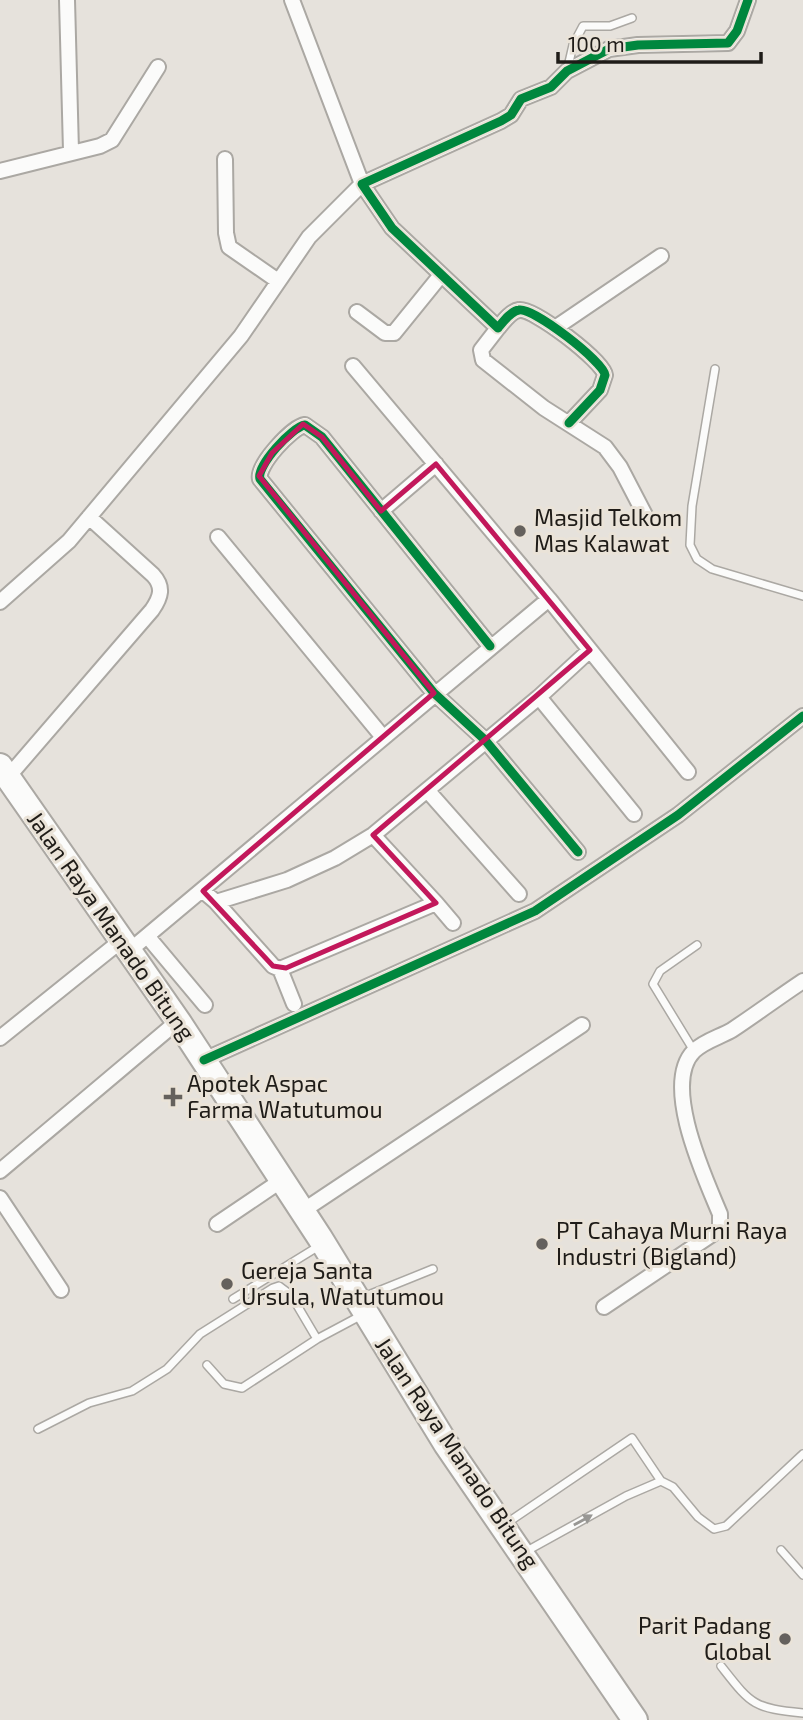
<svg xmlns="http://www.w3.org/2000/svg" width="803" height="1720" viewBox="0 0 803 1720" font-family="'Exo 2',sans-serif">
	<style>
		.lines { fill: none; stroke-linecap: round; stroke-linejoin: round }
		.service-casing { stroke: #aba8a3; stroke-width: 10 }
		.minor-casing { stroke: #aba8a3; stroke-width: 18 }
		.trunk-casing { stroke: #aba8a3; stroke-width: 28 }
		.service { stroke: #fbfbfa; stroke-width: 7 }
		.minor { stroke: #fbfbfa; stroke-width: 14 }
		.trunk { stroke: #fbfbfa; stroke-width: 24 }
		.cycleway-casing { stroke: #eae3d8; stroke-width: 13 }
		.cycleway { stroke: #00873e; stroke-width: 9 }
		.oneway { fill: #989794 }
		.marked { fill: none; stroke: #c2185b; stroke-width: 5; stroke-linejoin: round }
		.poi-dot { fill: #65615d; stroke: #eae3d8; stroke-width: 2.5 }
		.labels { text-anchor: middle; stroke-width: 6; stroke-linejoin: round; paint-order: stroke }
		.poi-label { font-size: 23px; fill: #1f1c18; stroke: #eae3d8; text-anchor: start }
		.street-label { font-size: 23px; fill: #1f1c18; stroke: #eae3d8 }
	</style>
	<rect width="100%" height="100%" fill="#e6e2dc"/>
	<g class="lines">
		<!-- service casing -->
		<g class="service-casing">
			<path id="service" d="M567 71 573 45 583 26H610L632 18
				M715 369 692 506 690 545 697 559 712 569 803 596
				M694 1051 653 984 660 971 697 945
				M361 1298 433 1269
				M233 1299 319 1246
				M207 1365 224 1384 242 1388 317 1339
				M38 1429 89 1403 132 1391 167 1369 200 1334 273 1288 279 1286 291 1295 317 1339 362 1315
				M507 1523 632 1438 661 1481 673 1487 698 1517 714 1529 726 1526 803 1454
				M781 1550 803 1575
				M525 1552 626 1496 661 1481
				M721 1666C751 1704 752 1708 803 1713"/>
		</g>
		<!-- minor casing -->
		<g class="minor-casing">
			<path id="minor" d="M67 0 71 151
				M225 159 226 233 229 247 278 281
				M0 171 100 146 112 140 158 67
				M357 312 385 333H394L441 275
				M498 328 481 350 483 360 544 408 605 447 620 467 645 515
				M555 328 661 256
				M353 366 549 599 688 772
				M569 423 600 390 605 375C604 362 533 307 519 310 511 311 503 322 498 328L392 228 362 184 501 121 511 115 521 99 551 87 567 71 609 49 638 45 728 43 737 31 748 0
				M381 511 436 464
				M218 537 382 736
				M0 602 69 541 241 336 309 237 362 184 292 0
				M490 646 322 437 305 425C292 427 256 466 260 479L434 693 485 740 578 852
				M539 697 634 814
				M8 777 152 610C161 597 164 587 153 575L89 517
				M427 790 519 894
				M203 891 216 902 287 880 335 858 373 835 539 697 590 650
				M216 902 273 966 280 969 436 903 373 835
				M436 903 453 923
				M148 937 205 1005
				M129 951 549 599
				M280 969 294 1004
				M0 1038 122 940
				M204 1060 535 911 678 815 803 716
				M0 1171 178 1021
				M0 1198 61 1290
				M301 1212 582 1025
				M217 1224 282 1180
				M604 1307 720 1229V1214C705 1178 661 1084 694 1051 704 1041 720 1037 732 1030 756 1014 779 997 803 981"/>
		</g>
		<!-- trunk casing -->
		<g class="trunk-casing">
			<path id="trunk" d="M0 766 178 1021 320 1238 446 1444 635 1720"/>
		</g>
		<!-- service -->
		<use href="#service" class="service"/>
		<!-- minor -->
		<use href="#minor" class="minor"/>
		<!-- trunk -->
		<use href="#trunk" class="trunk"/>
		<!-- cycleway casing -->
		<g class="cycleway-casing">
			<path id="cycleway" d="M569 423 600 390 605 375C604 362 533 307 519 310 511 311 503 322 498 328L392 228 362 184 501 121 511 115 521 99 551 87 567 71 609 49 638 45 728 43 737 31 748 0
				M490 646 322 437 305 425C292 427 256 466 260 479L434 693 485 740 578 852
				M204 1060 535 911 678 815 803 716"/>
		</g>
		<!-- cycleway -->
		<use href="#cycleway" class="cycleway"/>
	</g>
	<!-- one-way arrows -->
	<defs><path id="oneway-solid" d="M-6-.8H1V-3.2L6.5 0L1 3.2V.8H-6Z" transform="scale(1.75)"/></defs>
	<use class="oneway" href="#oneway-solid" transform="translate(583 1520) rotate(-29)"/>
	<!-- marked area -->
	<path class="marked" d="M303 424 322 437 381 511 436 464 590 650 373 835 436 903 286 968 273 966 203 891 434 693 259 476 272 453Z"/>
	<!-- markers -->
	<g class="poi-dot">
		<circle cx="520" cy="531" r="7"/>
		<path d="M169.5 1086.5h7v7h7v7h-7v7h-7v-7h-7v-7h7z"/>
		<circle cx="542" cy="1244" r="7"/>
		<circle cx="227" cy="1284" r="7"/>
		<circle cx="785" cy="1639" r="7"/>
	</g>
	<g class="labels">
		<!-- poi labels -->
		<g class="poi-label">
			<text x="534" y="526">Masjid Telkom<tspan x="534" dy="26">Mas Kalawat</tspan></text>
			<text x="187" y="1092">Apotek Aspac<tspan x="187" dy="26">Farma Watutumou</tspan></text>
			<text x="556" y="1239">PT Cahaya Murni Raya<tspan x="556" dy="26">Industri (Bigland)</tspan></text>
			<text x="241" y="1279">Gereja Santa<tspan x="241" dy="26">Ursula, Watutumou</tspan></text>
			<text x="771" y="1634" text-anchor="end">Parit Padang<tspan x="771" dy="26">Global</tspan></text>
		</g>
		<!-- street labels -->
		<g class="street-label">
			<text transform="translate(111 926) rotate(55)" y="8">Jalan Raya Manado Bitung</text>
			<text transform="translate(457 1453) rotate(56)" y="8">Jalan Raya Manado Bitung</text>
		</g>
	</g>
	<!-- scale -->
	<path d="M558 52v10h203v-10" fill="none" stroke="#1f1c18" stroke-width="3.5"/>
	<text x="568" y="52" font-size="21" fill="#1f1c18" stroke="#eae3d8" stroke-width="5" paint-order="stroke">100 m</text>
</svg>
